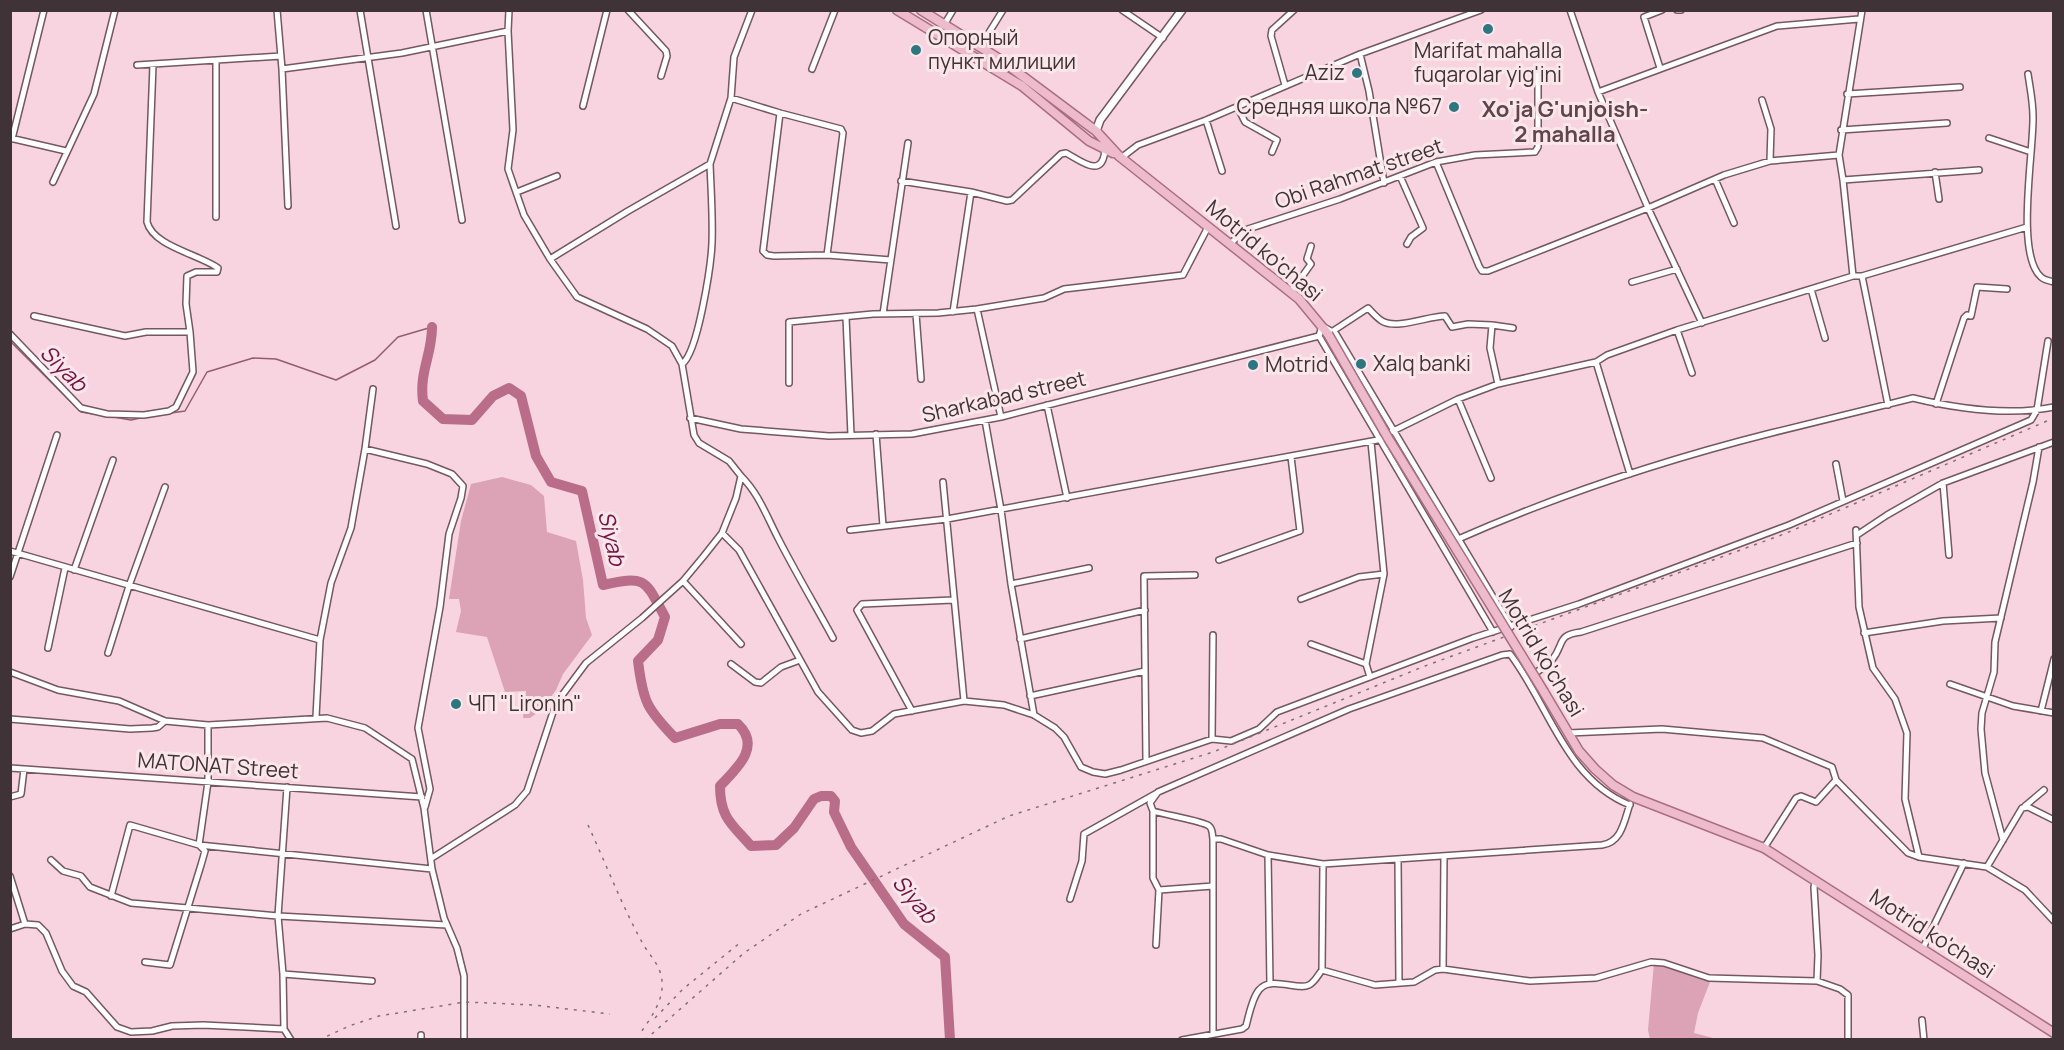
<svg xmlns="http://www.w3.org/2000/svg" width="2064" height="1050" viewBox="0 0 2064 1050" font-family="Manrope,sans-serif">
	<style>
		.green { fill: #dca2b5 }
		.lines { fill: none; stroke-linecap: round; stroke-linejoin: round }
		.stream { stroke: #955c70; stroke-width: 1.5 }
		.river { stroke: #ba6d88; stroke-width: 10 }
		.minor-casing { stroke: #755761; stroke-width: 8 }
		.tertiary-casing { stroke: #755761; stroke-width: 10 }
		.primary-casing { stroke: #aa6e82; stroke-width: 11 }
		.minor { stroke: #fff; stroke-width: 5 }
		.tertiary { stroke: #fff; stroke-width: 7 }
		.primary { stroke: #eebbcd; stroke-width: 8 }
		.rail { stroke: #846f75; stroke-width: 1.5; stroke-dasharray: 3 6; stroke-linecap: butt }
		.primary-bridge-casing { stroke: #aa6e82; stroke-width: 11; stroke-linecap: butt }
		.primary-bridge { stroke: #eebbcd; stroke-width: 8 }
		.poi-dot { fill: #2e7680; stroke: #fbe6ec; stroke-width: 2 }
		.labels { text-anchor: middle; stroke-width: 6; stroke-linejoin: round; paint-order: stroke }
		.poi-label { font-size: 21px; fill: #403337; stroke: #fbe6ec; text-anchor: start }
		.street-label { font-size: 21px; fill: #403337; stroke: #fbe6ec }
		.neighbourhood-label { font-size: 22px; font-weight: bold; fill: #61454e; stroke: #fbe6ec }
		.water-label { font-size: 22px; font-style: italic; fill: #731440; stroke: #fbe6ec }
	</style>
	<rect width="100%" height="100%" fill="#f7d4df"/>
	<!-- green -->
	<path class="green" d="M502 477 531 485 544 496 547 532 576 541 583 580 586 618 592 635 563 674 556 690 541 710 530 718H523L526 691 505 692 487 637 456 632 461 611 459 599H449L461 521 471 484Z
		M1654 963 1710 982 1698 1013 1694 1033 1717 1039H1650L1648 1030Z"/>
	<g class="lines">
		<!-- stream -->
		<path class="stream" d="M10 341 81 412 101 415
			M171 413 185 411 207 372 253 358 276 359 336 380 375 360 398 337 432 327
			M108 416 131 420 145 417"/>
		<!-- river -->
		<path class="river" d="M432 327C432 355 419 372 423 401L443 419 472 420 493 396 509 388 521 396 536 456 551 482 582 491 603 585C647 575 645 580 665 617L658 640 638 661C643 702 647 709 675 738L720 724H738C762 747 736 769 720 786 720 818 732 824 751 846L776 845 794 828 814 799 821 796H831L835 801 834 812 851 847 904 924 945 957 950 1040"/>
		<!-- minor casing -->
		<g class="minor-casing">
			<path id="minor" d="M277 10 282 69 288 206
				M360 10 396 226
				M426 10 462 220
				M628 10 666 51 667 56 661 76
				M1122 10 1163 38
				M1570 10 1598 92 1648 208 1702 323
				M1677 10H1681
				M944 25 953 10
				M980 47 1003 10
				M1360 54 1369 91 1384 183
				M137 65 281 56
				M1660 68 1644 17 1662 10
				M282 69 402 53 508 31
				M812 69 835 10
				M2028 74C2030 88 2033 102 2033 116 2034 150 2015 254 2041 277 2044 280 2049 281 2054 282
				M1285 85 1271 36 1272 30 1294 10
				M1598 92 1777 26 1859 19
				M1847 94 1960 87
				M731 98 780 113 841 129 843 133 827 255
				M1762 100 1771 129 1770 161
				M583 106 607 10
				M1237 106 1245 122 1277 140 1272 152
				M780 113 763 251 767 255 774 256 827 255 891 260
				M1206 120 1222 171
				M1841 130 1947 123
				M10 138 66 151
				M1989 138 2031 152
				M12 139 44 10
				M1121 158 1138 145 1206 120 1360 54 1481 10
				M1436 162 1479 266 1482 271H1488L1648 208 1724 175 1770 161 1839 155
				M1935 172 1939 199
				M1400 176 1423 228 1411 237 1407 244
				M1715 179 1734 223
				M1843 180 1979 170
				M901 181 971 192 1007 201 1012 200 1061 154 1066 153C1081 161 1103 180 1105 149
				M53 182 94 94 115 10
				M517 192 557 176
				M216 217V62
				M1230 244 1245 230 1340 199 1436 162 1475 155 1535 152 1538 147V74
				M550 259 628 211 710 164 731 98 734 57 752 10
				M1853 276 1843 180 1839 155 1862 10
				M1862 276 1888 405
				M1632 282 1677 269
				M1811 289 1825 338
				M1291 292 1311 264 1307 259 1311 246
				M977 309 1001 417
				M953 312 971 192
				M883 314 908 143
				M916 314 921 379
				M34 316 125 336 146 332H190L186 304 187 276 196 272H217L218 268C198 254 153 246 147 222L153 65
				M846 317 851 435
				M1492 325 1513 328
				M1677 330 1692 373
				M1333 331 1368 308C1372 312 1377 318 1382 321 1397 330 1428 316 1445 316L1452 327 1468 324 1492 325 1490 348 1498 384
				M10 334 81 408 107 414 144 415 169 411 176 407 193 372 190 332
				M1596 362 1630 474
				M682 364C698 353 711 265 712 243 713 217 711 190 710 164
				M789 383V322L873 314 938 313 977 309 1044 298 1064 289 1183 275 1208 227
				M1458 399 1491 478
				M1936 404 1964 318 1967 315 1971 316 1977 287 2007 289
				M1047 405 1067 498
				M690 418 741 429 829 436 912 434 1001 417 1319 336
				M985 420 1001 510 1011 584 1034 715
				M876 434 883 526
				M1385 435 1458 399 1498 384 1596 362 1607 355 1677 330 1853 276H1862L2027 227
				M365 449 427 464 452 474 463 486 461 498 449 534 440 607 418 728 430 789 425 807
				M1836 464 1843 501
				M741 476C759 494 767 517 779 540 796 573 815 605 833 638
				M943 482 964 701
				M1943 483 1949 555
				M850 530 947 519 1383 439
				M1856 530 1859 607 1873 668 1895 699 1907 733 1905 799 1919 857
				M722 533 739 550 818 692 852 730 861 733 872 731 894 714 964 701 1004 705 1034 715 1055 728 1064 737 1081 767 1093 772 1105 774 1121 770 1212 739 1231 741 1259 729 1277 712 1473 638 1579 604 1789 525 2031 420 2037 410 2048 341
				M1857 535 1887 515 1943 483 2054 442
				M1456 540C1558 495 1664 460 1771 433 1819 421 1866 410 1913 398 1958 409 2008 416 2054 407
				M10 551 320 640 316 717
				M1219 560 1300 531 1291 457
				M74 570 113 460
				M10 577 57 435
				M683 581 741 644
				M1011 584 1089 568
				M1301 599 1359 577 1384 574
				M1493 632 1319 336 1322 326 1336 334 1511 627
				M1864 633 1943 621 2001 618
				M1020 639 1145 610
				M320 640 331 583 351 528 365 449 373 389
				M1311 644 1366 664
				M48 648 65 568
				M108 653 129 586 165 487
				M731 664 755 682 761 683 781 667 800 660
				M10 672 58 690 119 701 165 721 208 725 327 718 365 728 412 759 424 808 432 869 444 918 457 948 464 976V1040
				M1533 675C1539 670 1548 665 1552 660 1565 644 1556 635 1581 632L1857 543
				M1370 677 1366 664 1384 574 1371 442
				M1950 684 2013 706 2054 713
				M1030 696 1145 671
				M912 711 857 610 862 604 953 600
				M2041 711 2054 659
				M10 719 130 729 152 728 158 727 165 721
				M1568 733 1662 729 1763 738 1832 767 1836 780 1908 853 1919 857 1987 867 2025 890 2054 921
				M1212 739 1213 635
				M1146 760 1144 576 1195 575
				M10 768 422 797
				M10 797 21 794 24 769
				M2025 806 2044 790
				M1153 811V878L1159 890
				M1213 839C1212 834 1213 829 1209 826 1203 821 1165 815 1153 811L1150 803 1158 792 1349 709 1502 655 1510 654C1549 705 1565 779 1630 805
				M2003 840 1985 773 1981 729 1982 713 1994 672 1995 642 2033 482 2039 447
				M1764 848 1796 798 1801 796 1816 802 1836 780
				M1268 855 1270 984
				M432 858 515 805 527 791 553 712 563 694 586 663 642 618 683 581 703 557 722 533 736 498 741 476 729 461 699 443 694 435 682 364 672 346 647 329 577 297 550 259 524 215 508 169 513 130 508 31 509 10
				M51 860 63 871 81 876 90 887 131 903 278 916 447 925
				M1398 860 1399 983
				M1323 864 1322 970 1375 985 1414 982 1435 970 1443 969 1530 981 1596 978 1651 962 1664 963 1709 978 1817 981
				M1987 867 2022 808 2028 807 2054 820
				M10 876 25 924
				M1816 880 1814 887 1818 955 1817 981 1840 989 1848 995V1040
				M111 896 130 825 199 845 432 869
				M1070 899 1082 861 1084 834 1157 793
				M10 929 25 924 38 925 46 933 62 971 73 986 86 992 117 1027 131 1032 152 1031 172 1026 203 1025 284 1029 291 1040
				M1156 945 1159 890 1213 886
				M1922 950 1964 863
				M145 962 170 965 201 865 205 851 199 845 208 782V725
				M1443 969 1444 857
				M283 974 372 981
				M1922 1020 1924 1040
				M284 1029 283 974 278 916 287 787
				M1213 1033V839H1221L1268 855 1323 864 1602 845C1622 842 1624 821 1630 804
				M421 1040V1035
				M1182 1040 1242 1029 1246 1026C1249 1015 1252 998 1259 990 1271 975 1297 991 1309 985 1315 982 1318 975 1322 970"/>
		</g>
		<!-- tertiary casing -->
		<g class="tertiary-casing">
			<path id="tertiary" d="M1096 131 1100 120 1182 10"/>
		</g>
		<!-- primary casing -->
		<g class="primary-casing">
			<path id="primary" d="M897 10 1022 86 1089 141 1113 153
				M921 10 1001 60 1096 131 1119 156 1299 299 1328 334
				M1544 692 1579 751 1595 769 1613 785 1633 797 1764 848 2054 1033"/>
		</g>
		<!-- minor -->
		<use href="#minor" class="minor"/>
		<!-- tertiary -->
		<use href="#tertiary" class="tertiary"/>
		<!-- primary -->
		<use href="#primary" class="primary"/>
		<!-- rail -->
		<path class="rail" d="M588 825C606 864 622 906 643 944 650 956 661 966 662 981 664 1001 650 1019 639 1035
			M655 1018 683 989 741 942
			M319 1040 349 1026 379 1016 465 1002 534 1005 610 1014
			M645 1040 744 953 801 914 1009 816 1213 752 1425 666 1784 534 2054 418"/>
		<!-- primary-bridge casing -->
		<g class="primary-bridge-casing">
			<path id="primary-bridge" d="M1328 334 1388 438 1544 692"/>
		</g>
		<!-- primary-bridge -->
		<use href="#primary-bridge" class="primary-bridge"/>
	</g>
	<!-- markers -->
	<g class="poi-dot">
		<circle cx="1488" cy="29" r="6"/>
		<circle cx="916" cy="50" r="6"/>
		<circle cx="1357" cy="73" r="6"/>
		<circle cx="1454" cy="107" r="6"/>
		<circle cx="1361" cy="364" r="6"/>
		<circle cx="1253" cy="365" r="6"/>
		<circle cx="456" cy="704" r="6"/>
	</g>
	<g class="labels">
		<!-- poi labels -->
		<g class="poi-label">
			<text x="928" y="45">Опорный<tspan x="928" dy="24">пункт милиции</tspan></text>
			<text x="1488" y="58" text-anchor="middle">Marifat mahalla<tspan x="1488" dy="24">fuqarolar yig'ini</tspan></text>
			<text x="1345" y="80" text-anchor="end">Aziz</text>
			<text x="1442" y="114" text-anchor="end">Средняя школа №67</text>
			<text x="1373" y="371">Xalq banki</text>
			<text x="1265" y="372">Motrid</text>
			<text x="468" y="711">ЧП "Lironin"</text>
		</g>
		<!-- street labels -->
		<g class="street-label">
			<text transform="translate(1359 174) rotate(-19)" y="7">Obi Rahmat street</text>
			<text transform="translate(1264 251) rotate(40)" y="7">Motrid ko'chasi</text>
			<text transform="translate(1004 397) rotate(-13)" y="7">Sharkabad street</text>
			<text transform="translate(1541 653) rotate(59)" y="7">Motrid ko'chasi</text>
			<text transform="translate(218 766) rotate(4)" y="7">MATONAT Street</text>
			<text transform="translate(1932 934) rotate(33)" y="7">Motrid ko'chasi</text>
		</g>
		<!-- neighbourhood labels -->
		<g class="neighbourhood-label">
			<text x="1565" y="117">Xo'ja G'unjoish-<tspan x="1565" dy="25">2 mahalla</tspan></text>
		</g>
		<!-- water labels -->
		<g class="water-label">
			<text transform="translate(64 368) rotate(45)" y="8">Siyab</text>
			<text transform="translate(612 538) rotate(77)" y="8">Siyab</text>
			<text transform="translate(915 899) rotate(50)" y="8">Siyab</text>
		</g>
	</g>
	<!-- border -->
	<rect width="2064" height="1050" fill="none" stroke="#403337" stroke-width="24"/>
</svg>
